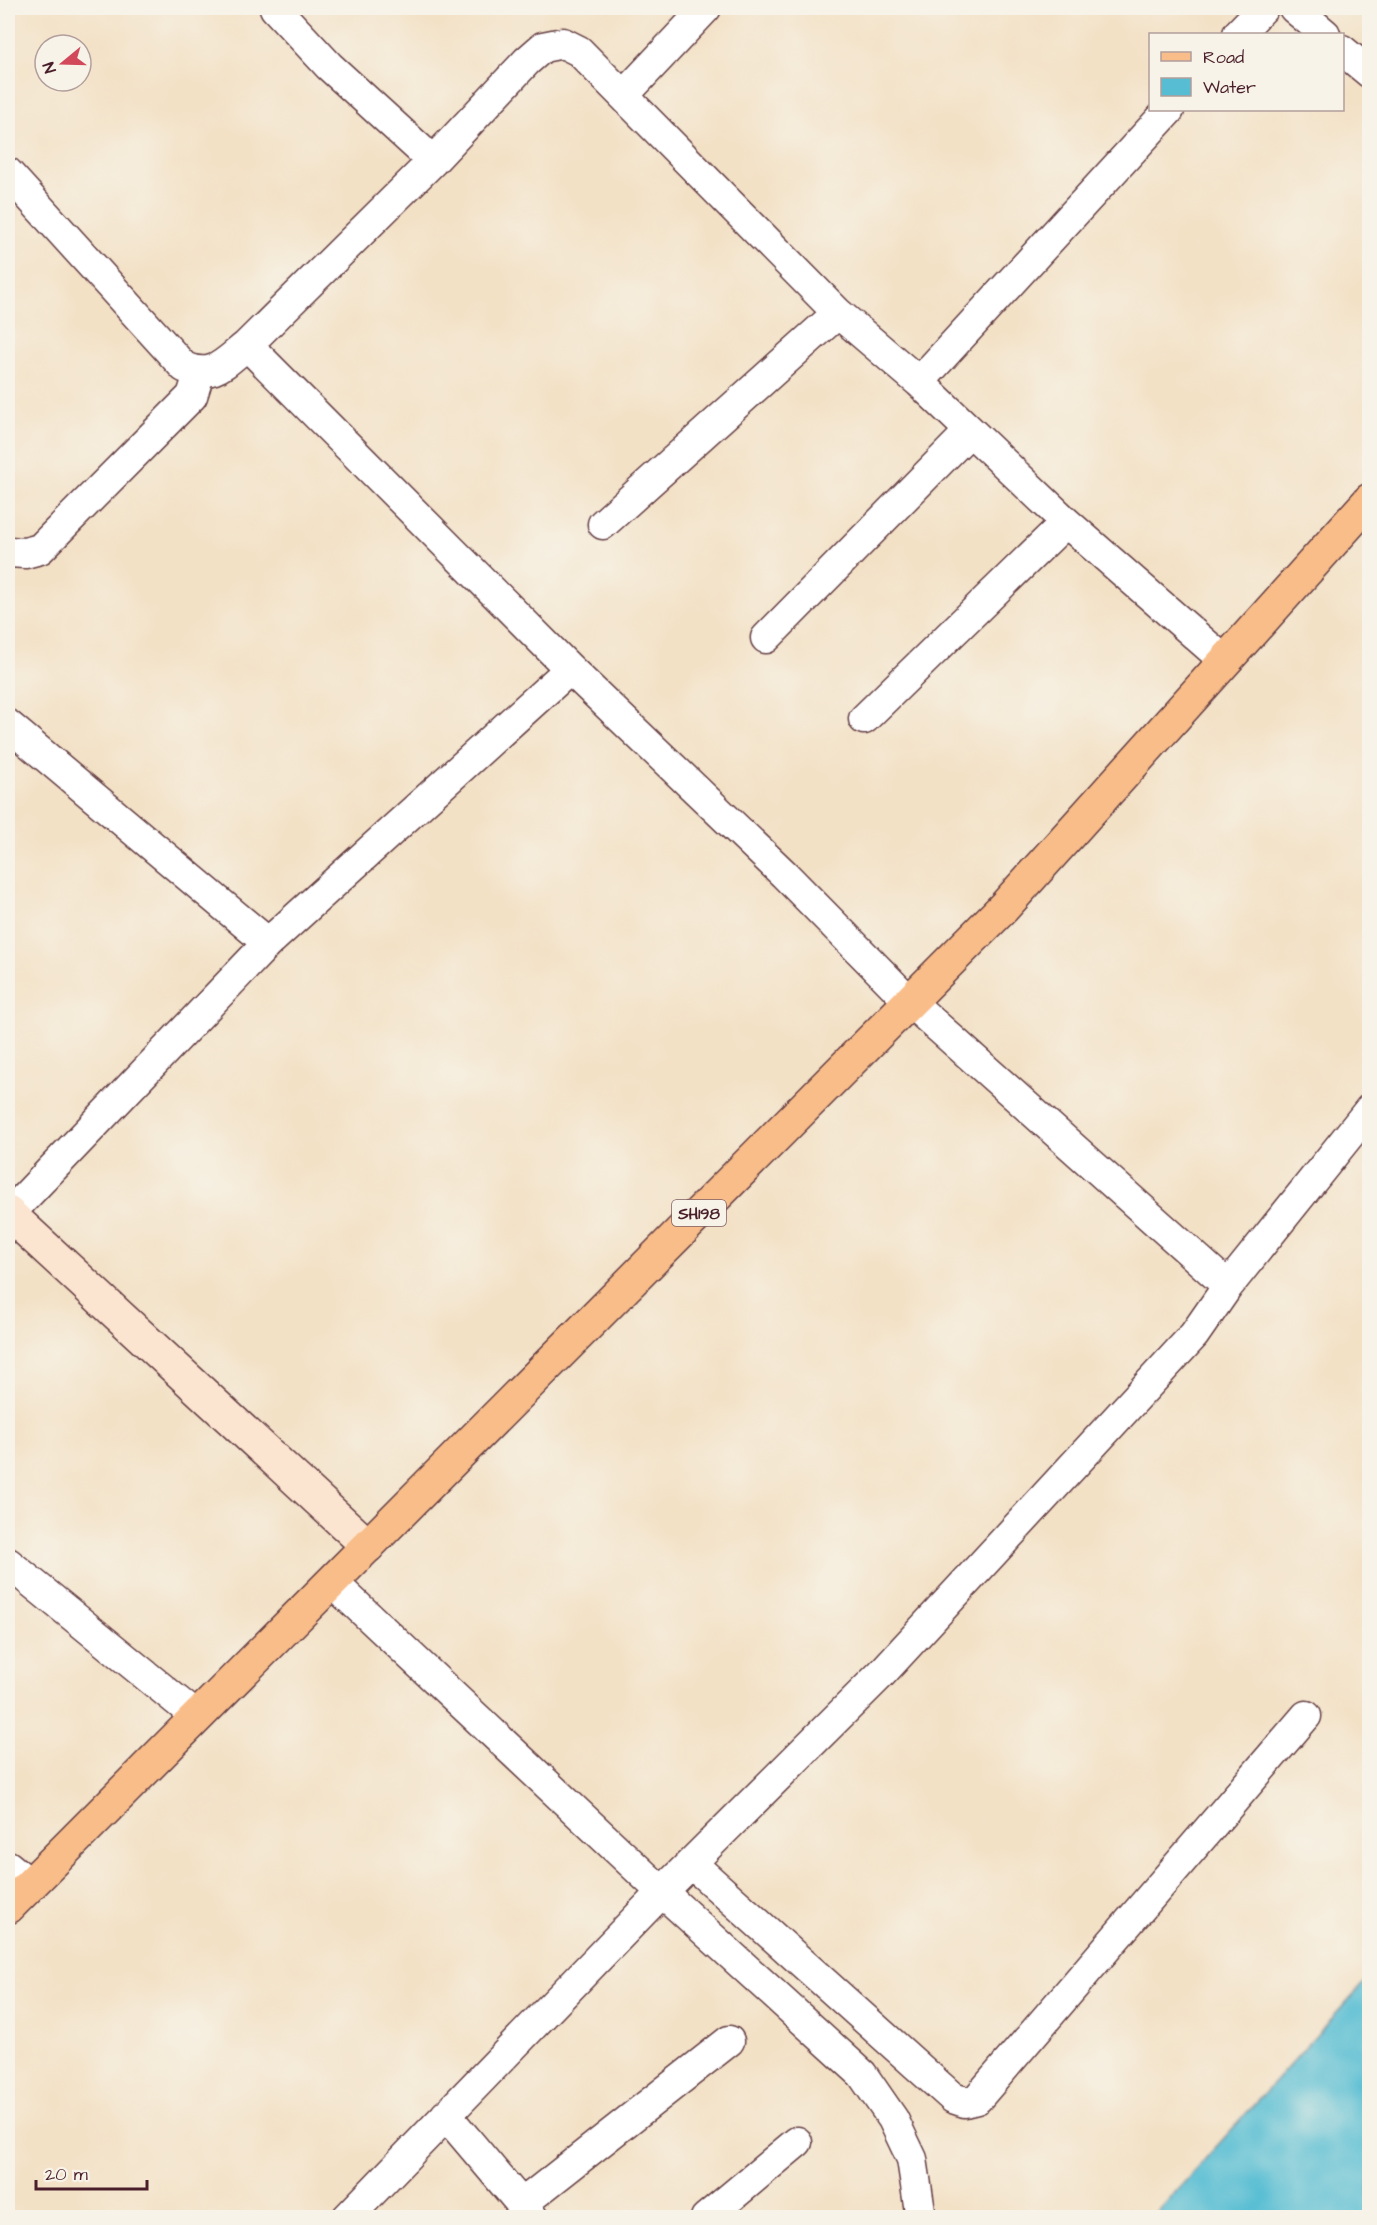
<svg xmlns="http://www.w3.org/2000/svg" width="1377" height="2225" viewBox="0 0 1377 2225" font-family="'Architects Daughter',sans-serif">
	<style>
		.water { fill: #56bdd3; stroke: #506e7f; stroke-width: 1.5 }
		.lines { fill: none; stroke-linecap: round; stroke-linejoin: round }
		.street-casing { stroke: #633c42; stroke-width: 33 }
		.secondary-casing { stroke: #633c42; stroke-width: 36 }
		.primary-casing { stroke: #633c42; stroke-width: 36 }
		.street { stroke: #fff; stroke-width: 30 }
		.secondary { stroke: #fce5d0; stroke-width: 33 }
		.primary { stroke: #f8bd89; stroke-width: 33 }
		.labels { text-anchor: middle; stroke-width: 4.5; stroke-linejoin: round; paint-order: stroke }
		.shield { fill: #f7f3e8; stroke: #7e5f64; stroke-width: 1.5 }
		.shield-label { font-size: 16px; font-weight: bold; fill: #4a1f2b }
	</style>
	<rect width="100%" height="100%" fill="#f7f3e8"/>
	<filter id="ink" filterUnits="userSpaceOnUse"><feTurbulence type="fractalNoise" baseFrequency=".0167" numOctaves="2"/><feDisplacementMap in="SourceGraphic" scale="12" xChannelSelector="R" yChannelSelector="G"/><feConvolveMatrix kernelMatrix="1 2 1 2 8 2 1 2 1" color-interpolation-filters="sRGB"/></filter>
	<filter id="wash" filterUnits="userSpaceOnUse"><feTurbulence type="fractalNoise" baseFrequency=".008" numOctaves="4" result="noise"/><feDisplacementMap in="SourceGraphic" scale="24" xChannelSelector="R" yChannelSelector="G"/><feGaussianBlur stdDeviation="1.35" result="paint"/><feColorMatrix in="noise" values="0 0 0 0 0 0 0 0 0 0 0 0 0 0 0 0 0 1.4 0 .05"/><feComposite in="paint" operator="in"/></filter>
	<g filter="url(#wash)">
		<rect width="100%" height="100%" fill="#f3e1c6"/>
		<!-- water -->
		<path class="water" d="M1369 1977V2217H1153Z"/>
	</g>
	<g filter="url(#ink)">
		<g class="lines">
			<!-- street casing -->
			<g class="street-casing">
				<path id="street" d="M275 8 329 66 433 161
					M1294 8 1325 34
					M1238 34 1263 8
					M1342 50 1370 73
					M624 95 706 8
					M8 173 184 367C213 380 225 362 247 345L433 161 527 61 543 47 563 43 579 51 838 313 919 382 1066 522 1225 661
					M247 345 570 669 784 874 910 1002 1228 1286
					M919 382 1169 110
					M603 524 838 313
					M8 552 25 553 40 549 192 396 199 374
					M766 638 970 431
					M864 719 1066 522
					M8 725 268 943
					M9 1214 268 943 570 669
					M8 1563 197 1717
					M332 1582 662 1892 862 2074 893 2119 912 2159 921 2218
					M691 1863 953 2098 965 2102 977 2099 1306 1716
					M8 1866 30 1884
					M446 2115 533 2218
					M522 2204 729 2041
					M347 2218 662 1892 882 1673 1194 1335 1228 1286 1370 1109
					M706 2218 797 2142"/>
			</g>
			<!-- secondary casing -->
			<g class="secondary-casing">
				<path id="secondary" d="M8 1213 368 1546"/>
			</g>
			<!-- primary casing -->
			<g class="primary-casing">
				<path id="primary" d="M8 1907 1004 907 1370 500"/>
			</g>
			<!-- street -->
			<use href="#street" class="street"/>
			<!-- secondary -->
			<use href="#secondary" class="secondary"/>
			<!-- primary -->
			<use href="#primary" class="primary"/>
		</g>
	</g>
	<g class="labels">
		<!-- shield labels -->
		<rect class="shield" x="672" y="1200" width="54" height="26" rx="4.5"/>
		<g class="shield-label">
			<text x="699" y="1219">SH198</text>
		</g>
	</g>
	<!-- margin -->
	<rect width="1377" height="2225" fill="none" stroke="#f7f3e8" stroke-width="30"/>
	<!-- legend -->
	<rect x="1149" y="33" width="195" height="78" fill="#f7f3e8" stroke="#b29e9c" stroke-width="1.5"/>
	<rect x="1161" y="52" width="30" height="9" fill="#f8bd89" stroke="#b29e9c" stroke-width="1.5"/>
	<text x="1203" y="63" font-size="18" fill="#4a1f2b">Road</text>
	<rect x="1161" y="78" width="30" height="18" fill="#56bdd3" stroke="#b29e9c" stroke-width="1.5"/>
	<text x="1203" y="93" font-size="18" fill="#4a1f2b">Water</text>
	<!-- north arrow -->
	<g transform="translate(63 63) rotate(251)"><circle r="28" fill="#f7f3e8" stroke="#b29e9c" stroke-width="1.5"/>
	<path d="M0-4.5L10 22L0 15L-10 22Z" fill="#d1495b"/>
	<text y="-9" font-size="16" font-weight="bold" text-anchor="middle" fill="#4a1f2b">N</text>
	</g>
	<!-- scale -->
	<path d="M36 2180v9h111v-9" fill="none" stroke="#4a1f2b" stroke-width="3"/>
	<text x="45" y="2180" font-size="18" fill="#4a1f2b" stroke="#f7f3e8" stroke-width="4.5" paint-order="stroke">20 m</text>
</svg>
